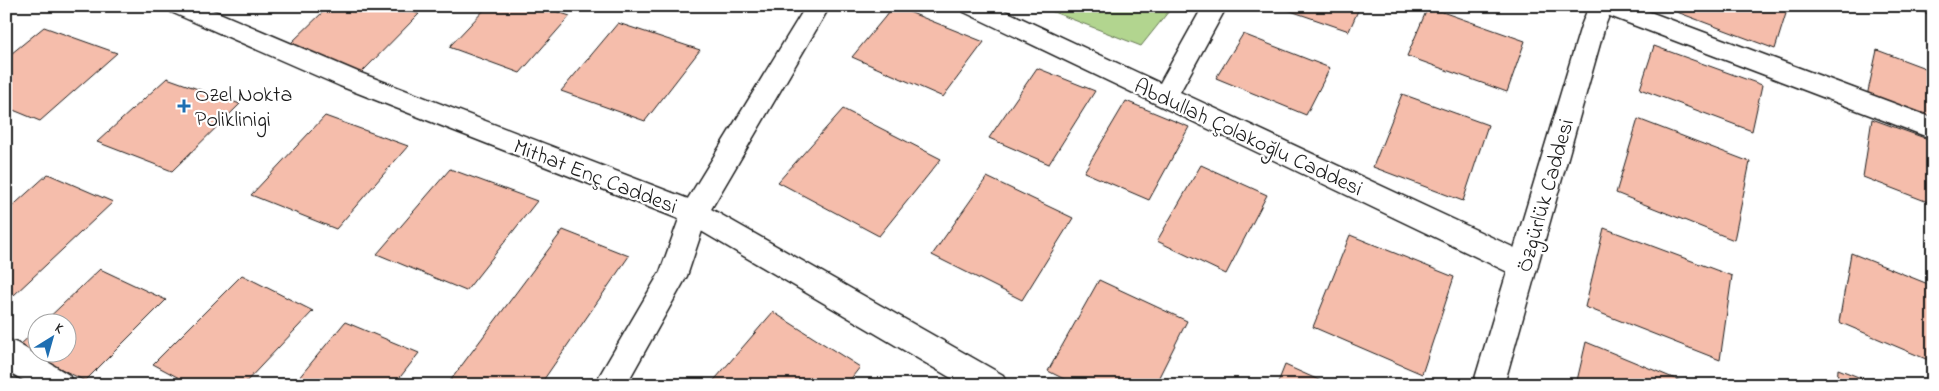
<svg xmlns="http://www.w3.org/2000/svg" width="1939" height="391" viewBox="0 0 1939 391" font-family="'Indie Flower',sans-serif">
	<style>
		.green { fill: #b2d58f; stroke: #677856 }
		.building { fill: #f5bdab; stroke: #1c1c1c }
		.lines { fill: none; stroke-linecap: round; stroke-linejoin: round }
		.minor-casing { stroke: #1c1c1c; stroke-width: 3 }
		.tertiary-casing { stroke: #1c1c1c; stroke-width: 3 }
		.minor { fill: #fff; fill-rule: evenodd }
		.tertiary { fill: #fff; fill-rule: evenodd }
		.poi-dot { fill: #1f6fb2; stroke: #fff; stroke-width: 2 }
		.labels { text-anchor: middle; stroke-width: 4.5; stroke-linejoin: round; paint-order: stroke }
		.poi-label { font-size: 22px; fill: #1c1c1c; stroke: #fff; text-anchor: start }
		.street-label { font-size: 22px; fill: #1c1c1c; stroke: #fff }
	</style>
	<rect width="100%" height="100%" fill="#fff"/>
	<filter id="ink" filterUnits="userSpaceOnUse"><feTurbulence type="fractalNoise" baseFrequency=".02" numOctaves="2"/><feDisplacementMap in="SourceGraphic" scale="10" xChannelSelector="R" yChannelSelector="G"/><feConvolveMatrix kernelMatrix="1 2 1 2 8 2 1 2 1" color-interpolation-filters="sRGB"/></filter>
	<g filter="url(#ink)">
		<!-- green -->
		<path class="green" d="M1038 6H1173L1141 46Z"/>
		<!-- building -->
		<path class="building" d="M329 6H396L419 14 361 73 288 46Z
			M488 6H540L570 16 520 73 449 47Z
			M894 6 984 42 943 97 852 57Z
			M1276 6H1360L1349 31Z
			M1679 6H1786L1788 7 1775 49 1677 12Z
			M1906 6H1933V16Z
			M1428 7 1525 41 1507 92 1407 56Z
			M618 23 700 50 645 121 561 91Z
			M44 27 117 53 40 121 6 107V58Z
			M1243 34 1330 68 1306 115 1216 78Z
			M1654 46 1762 85 1752 131 1640 89Z
			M1877 50 1933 71V121L1867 96Z
			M1037 68 1095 91 1049 164 989 138Z
			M167 78 240 104 172 171 97 142Z
			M1402 94 1488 125 1463 201 1373 167Z
			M1126 101 1189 127 1149 200 1084 172Z
			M843 109 941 159 879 236 778 182Z
			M325 116 408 146 336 229 251 195Z
			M1638 119 1750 162 1734 240 1616 193Z
			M1872 119 1933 141V204L1863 177Z
			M1201 165 1267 195 1226 274 1157 241Z
			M450 169 537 201 466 291 377 254Z
			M48 174 113 202 14 295 6 291V212Z
			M987 177 1073 218 1022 300 932 255Z
			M1604 228 1732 276 1720 360 1585 307Z
			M563 230 629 256 540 385H447Z
			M1350 235 1454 277 1422 374 1313 327Z
			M1851 253 1933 286V362L1839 322Z
			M100 269 166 300 85 381 18 347 38 328V354H68V324H42Z
			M242 275 313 311 243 385H192L153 364Z
			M1099 280 1187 321 1155 385H1076L1048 371Z
			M773 312 860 367 846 385H710Z
			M345 322 419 353 394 385H293Z
			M1586 342 1690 385H1576Z
			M1285 365 1330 385H1277Z
			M1838 369 1879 385H1837Z"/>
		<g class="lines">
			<!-- minor casing -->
			<g class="minor-casing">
				<path id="minor" d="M806 6H830L707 216 687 276 626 385H594L660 272 684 205Z
					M961 6H995L1160 83 1203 6H1227L1180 92 1534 257 1538 266 1534 275 1524 278 1514 275 964 12Z
					M1596 6H1634L1933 118V139L1599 12Z
					M6 339 17 343 69 375 73 385H31L6 370Z"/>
			</g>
			<!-- tertiary casing -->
			<g class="tertiary-casing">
				<path id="tertiary" d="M168 6H203L358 72 704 205 1003 375 1007 385H963L684 221 340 86 171 12Z
					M1589 6H1613L1605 26 1504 385H1473L1581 26Z"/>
			</g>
			<!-- minor -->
			<use href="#minor" class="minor"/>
			<!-- tertiary -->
			<use href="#tertiary" class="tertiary"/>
		</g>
	</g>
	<!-- markers -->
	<path class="poi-dot" d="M181.5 98.5h5v5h5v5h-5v5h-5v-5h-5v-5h5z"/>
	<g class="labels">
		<!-- poi labels -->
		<g class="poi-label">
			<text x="195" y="101">Ozel Nokta<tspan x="195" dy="25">Poliklinigi</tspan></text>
		</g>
		<!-- street labels -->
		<g class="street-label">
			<text transform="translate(1249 136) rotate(25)" y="8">Abdullah Çolakoğlu Caddesi</text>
			<text transform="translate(596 175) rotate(21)" y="8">Mithat Enç Caddesi</text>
			<text transform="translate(1544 195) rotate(-74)" y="8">Özgürlük Caddesi</text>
		</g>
	</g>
	<!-- margin -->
	<rect width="1939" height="391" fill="none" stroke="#fff" stroke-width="25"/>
	<rect x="12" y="12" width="1914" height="366" fill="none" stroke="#1c1c1c" stroke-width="2" filter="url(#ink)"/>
	<!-- north arrow -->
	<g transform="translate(52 338) rotate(37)"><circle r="24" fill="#ffffff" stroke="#a4a4a4"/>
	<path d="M0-4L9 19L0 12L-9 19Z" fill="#1f6fb2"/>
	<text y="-8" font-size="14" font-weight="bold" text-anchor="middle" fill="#1c1c1c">K</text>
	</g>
</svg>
